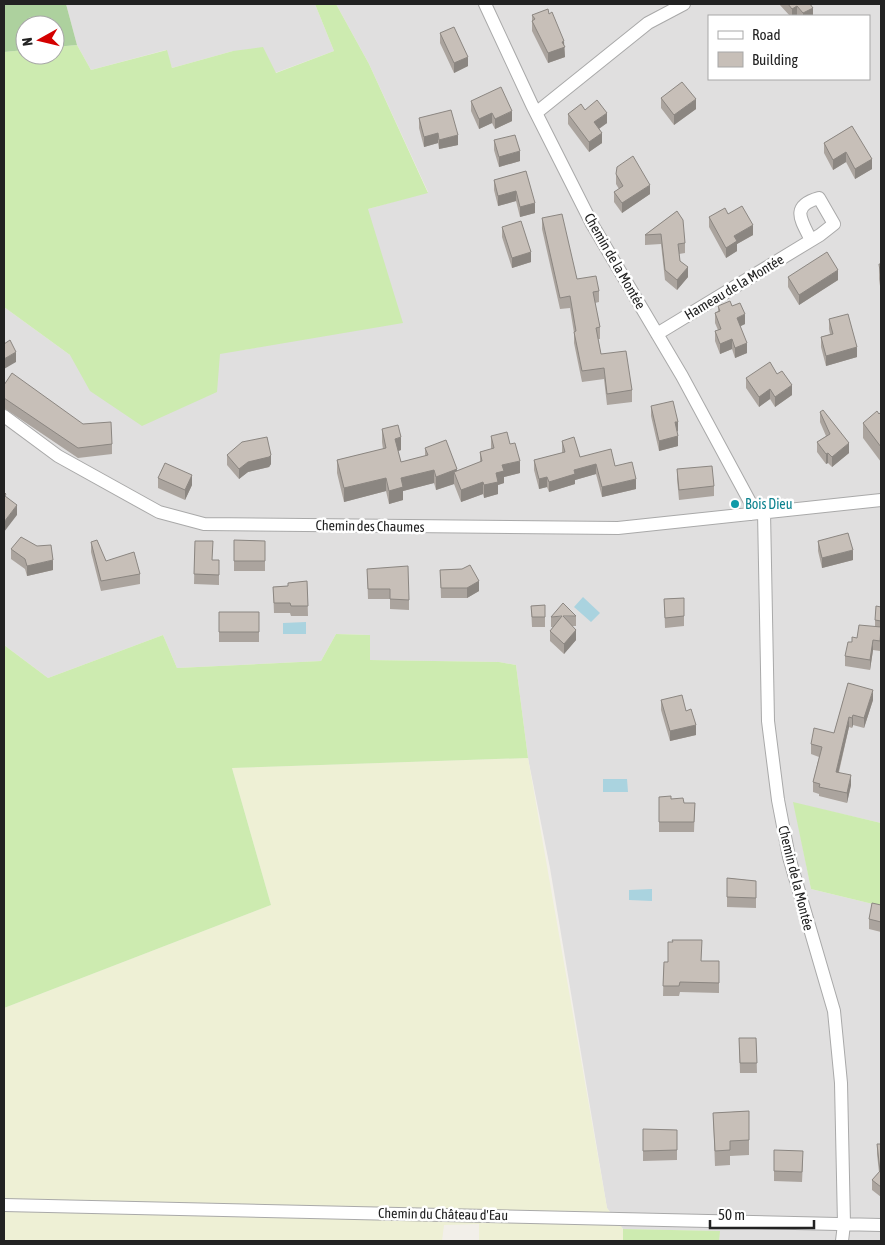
<svg xmlns="http://www.w3.org/2000/svg" width="885" height="1245" viewBox="0 0 885 1245" font-family="'Asap Condensed',sans-serif">
	<style>
		.residential { fill: #e0dfdf; fill-rule: evenodd }
		.farmland { fill: #eef0d5 }
		.grass { fill: #cdebb0 }
		.forest { fill: #add19e }
		.water { fill: #aad3df }
		.lines { fill: none; stroke-linecap: round; stroke-linejoin: round }
		.minor-casing { stroke: #a9a9a9; stroke-width: 14 }
		.minor { stroke: #fff; stroke-width: 12 }
		.wall { fill: #aba49e }
		.shaded-wall { fill: #8b8681 }
		.building { fill: #c7bfb8; stroke: #8b8681 }
		.culture-dot { fill: #0f9aa8; stroke: #fff; stroke-width: 2 }
		.labels { text-anchor: middle; stroke-width: 5; stroke-linejoin: round; paint-order: stroke }
		.street-label { font-size: 14px; fill: #222; stroke: #fff }
		.culture-label { font-size: 14px; fill: #0d838f; stroke: #fff; text-anchor: start }
	</style>
	<rect width="100%" height="100%" fill="#f2efe9"/>
	<!-- residential -->
	<path class="residential" d="M66 4H315L334 51 275 73 233 51 172 68 166 50 91 70 77 45Z
		M336 4H881V823L794 803 811 889 881 906V1241H719V1231L623 1229 607 1208 550 868 528 758 516 665 499 662 369 660 370 635 336 634 321 661 177 668 163 635 48 678 4 645V307L70 355 244 350 259 347 368 209 428 192 369 64ZM709 16H869V79H709Z"/>
	<!-- farmland -->
	<path class="farmland" d="M528 758 607 1208 623 1229V1241H479V1224L444 1225 442 1241H4V1008L271 905 232 768Z"/>
	<!-- grass -->
	<path class="grass" d="M315 4H336L369 64 428 193 368 209 403 323 220 354 217 392 142 426 90 391 70 355 4 307V52L25 50V55H55V47L77 45 91 70 167 50 172 68 233 51 263 47 276 73 334 51Z
		M336 634 370 635V660L499 662 516 665 528 758 232 768 271 905 4 1008V645L48 678 163 635 177 668 321 661Z
		M793 802 881 823V906L811 889Z
		M623 1229 720 1231 719 1241H623Z"/>
	<!-- forest -->
	<path class="forest" d="M4 4H66L77 45 55 47V25H25V50L4 52Z"/>
	<!-- water -->
	<path class="water" d="M583 597 600 613 591 622 574 607Z
		M306 622V634H283V623Z
		M603 779H627L628 792H603Z
		M652 889V901L629 900V890Z"/>
	<g class="lines">
		<!-- minor casing -->
		<g class="minor-casing">
			<path id="minor" d="M485 4 532 105 592 224 682 376 750 502 751 514
				M536 113 648 23 684 4
				M657 334 820 235 834 224 819 198C790 206 801 220 811 240
				M4 416 58 456 159 512 204 524 618 528 881 500
				M764 512 768 721 778 800 789 857 834 1011 841 1083 844 1224 842 1241
				M4 1205 881 1225"/>
		</g>
		<!-- minor -->
		<use href="#minor" class="minor"/>
	</g>
	<!-- wall -->
	<path class="wall" d="M779 4H810L813 16H790Z
		M532 15 564 46 565 57 548 63 532 31Z
		M440 33 468 66 454 73 440 43Z
		M661 98 696 109 674 125 661 108Z
		M471 101 512 121 495 129 492 123 479 129 471 111Z
		M585 110 607 123 599 129 602 143 589 152 568 124V114Z
		M419 118 458 145 439 149 438 143 424 147 419 128Z
		M852 126 872 169 855 179 846 162 833 170 824 153V143Z
		M494 140 520 161 499 167 494 150Z
		M526 171 535 213 520 217 516 201 498 206 494 190V180Z
		M616 174 650 194 622 213 614 202V192L619 189 616 184Z
		M677 211 685 243V253L679 254 680 261 688 277 677 290 665 280 661 244 645 245V235Z
		M728 214 753 235 737 244V251L726 258 709 227V217Z
		M542 218 577 279 599 291V302L595 303 600 327V339H598L601 354 632 390V402L607 405 604 379 582 382 574 343V333L570 308 560 309 542 229Z
		M502 227 531 262 512 268 502 237Z
		M879 264H881V293L879 279Z
		M788 277 838 280 799 305 788 287Z
		M718 306H732L745 324 740 326 747 353 735 358 732 349 720 354 715 341V331L718 330 715 323V313L718 311Z
		M829 319 857 357 826 366 821 347V337L830 334 829 329Z
		M746 378 792 395 775 407 770 399 759 407 746 388Z
		M4 385 112 444V454L78 458 4 408Z
		M651 406 678 431 677 432 678 446 659 451 651 416Z
		M820 412 849 453 832 467 828 463 826 464 817 452V442L826 436 820 422Z
		M881 412V462L863 438V423Z
		M382 429 401 450 398 451 401 462 425 456V448L457 471 480 462V452L491 449V436L510 444 520 473 504 477V483L498 485V494L484 498 483 494 461 502 454 484 436 490 434 483 403 491V500L389 504 386 491 344 502 337 473V460L383 449 382 442Z
		M562 441 580 457 615 466 636 489 602 497 596 474 575 480V484L549 492 547 487 539 489 534 470V460L562 453Z
		M227 455 271 464 269 467 248 472 239 479 227 465Z
		M677 469 714 486V496L679 500 677 479Z
		M158 478 192 485 185 500 158 488Z
		M234 540 265 541V571H234Z
		M195 541 212 560H219V585L194 584Z
		M818 541 853 560 822 568 818 551Z
		M91 542 106 561 140 574V584L101 591 91 552Z
		M11 549 53 570 27 576 25 569 11 559Z
		M367 569 409 600V610L390 609V599H368Z
		M462 569 479 591 467 598H441L440 570Z
		M307 581 308 616H291L290 613H274L273 587 288 586Z
		M684 598V626L665 628 664 599Z
		M545 605V627H532L531 606Z
		M881 607V643L880 651 873 650 870 670 845 666V656L857 638 875 627V620Z
		M219 612H259V642H219Z
		M576 616V626H572L576 640 564 654 550 641V631L553 627H551V617Z
		M848 683 873 700 864 728 853 725 852 728 849 727 839 772 851 785 847 803 819 796V794L813 792V782L819 757 811 754V744L834 733Z
		M661 700 686 711 696 735 670 741 661 710Z
		M659 797 671 799 684 803H695L694 832H659Z
		M727 878 756 881V908L727 907Z
		M881 905V932L869 929V919Z
		M701 961H719V993L680 992 679 996H663L664 962Z
		M739 1038H756L757 1073H740Z
		M749 1111V1155L730 1156V1165L715 1166 713 1113Z
		M643 1129 677 1130V1160L643 1161Z
		M877 1144H881V1197L872 1190V1180L879 1172 877 1154Z
		M803 1161 802 1182 774 1181V1171Z"/>
	<!-- shaded-wall -->
	<path class="shaded-wall" d="M797 6V16H792V9Z
		M813 8V16H803V13Z
		M564 41 565 57 548 63V53Z
		M468 57V66L454 73V63Z
		M696 99V109L674 125V115Z
		M512 111V121L495 129V119Z
		M492 113V123L479 129V119Z
		M607 113V123L594 132V122Z
		M438 133V143L424 147V137Z
		M602 133V143L589 152V142Z
		M458 135V145L439 149V140Z
		M520 151V161L499 167V157Z
		M846 152V162L833 170V160Z
		M872 159V169L855 179V169Z
		M650 185V194L622 213V203Z
		M516 191V201L498 206V196Z
		M535 203V213L520 217V207Z
		M753 225V235L737 244V251L726 258V248L734 236Z
		M531 252V262L512 268V258Z
		M688 267V277L677 290V280Z
		M838 270V280L799 305V295Z
		M745 314V324L737 328V318Z
		M732 339V349L720 354V344Z
		M747 343V353L735 358V348Z
		M857 347V357L826 366V356Z
		M16 352V362L4 369V359Z
		M792 385V395L775 407V397Z
		M770 389V399L759 407V397Z
		M675 422H678V431L675 432Z
		M678 436V446L659 451V441Z
		M401 437V450L395 452V439Z
		M849 443V453L832 467V457Z
		M828 453V463L826 464V454Z
		M271 455V464L269 467 248 472 239 479V469L248 462Z
		M520 461V473L504 477V483L498 485V494L484 498V485L496 473 502 465Z
		M596 464V474L575 480V484L549 492V482L574 470Z
		M457 469V479L454 472V484L436 490V477Z
		M434 470V483L403 491V500L389 504V491L401 478Z
		M192 475V485L185 500V490Z
		M547 477V487L539 489V479Z
		M386 478V491L344 502V488Z
		M636 479V489L602 497V487Z
		M483 482V494L461 502V490Z
		M17 505V515L4 532V522Z
		M853 550V560L822 568V558Z
		M53 560V570L27 576V566Z
		M479 581V591L467 598V588Z
		M576 630V640L564 654V644Z
		M881 633V643L880 651V641Z
		M873 640V650L870 670V660Z
		M873 690V700L864 728V718Z
		M853 715V725L852 728V718Z
		M849 717V727L836 782V772Z
		M696 725V735L670 741V731Z
		M851 775V785L847 803V793Z"/>
	<!-- building -->
	<path class="building" d="M788 4H810L813 8 803 13 797 6 792 9Z
		M548 9 549 14 552 12 564 41 562 42 565 47 548 53 532 21 535 19 532 15Z
		M454 27 468 57 454 63 440 33Z
		M682 82 696 99 674 115 661 98Z
		M501 87 512 111 495 119 492 113 479 119 471 101Z
		M597 100 607 113 594 122 602 133 589 142 568 114 581 104 585 110Z
		M451 110 458 135 439 140 438 133 424 137 419 118Z
		M852 126 872 159 855 169 846 152 833 160 824 143Z
		M515 135 520 151 499 157 494 140Z
		M633 156 650 185 622 203 614 192 623 186 616 174 617 167Z
		M526 171 535 203 520 207 516 191 498 196 494 180Z
		M742 206 753 225 734 236 737 241 726 248 709 217 725 208 728 214Z
		M677 211 683 220 685 243 678 244 680 261 688 267 677 280 665 270 661 234 645 235Z
		M562 214 577 279 596 276 599 291 593 292 600 327 596 328 601 354 626 351 632 390 607 394 604 368 582 371 574 332 576 331 570 296 560 298 542 218Z
		M521 221 531 252 512 258 502 227Z
		M827 252 838 270 799 295 788 277Z
		M879 264H881V278Z
		M730 301 732 306 740 303 745 314 737 318 747 343 735 348 732 339 720 344 715 331 721 329 715 313 720 311 718 306Z
		M848 314 857 347 826 356 821 337 833 334 829 319Z
		M10 340 16 352 4 359V344Z
		M770 362 777 374 782 371 792 385 775 397 770 389 759 397 746 378Z
		M12 373 83 424 111 422 112 444 78 448 4 398V385Z
		M673 401 678 422H675L678 436 659 441 651 406Z
		M823 410 849 443 832 457 828 453 826 454 817 442 830 434 820 412Z
		M877 411 879 414 881 412V447L863 423Z
		M398 425 401 437 395 439 401 462 428 455 425 448 446 440 457 469 436 477 434 470 401 478 403 487 389 491 386 478 344 488 337 460 386 448 382 429Z
		M507 432 510 444 515 443 520 461 502 465 504 471 496 473 498 482 484 485 483 482 461 490 454 472 482 461 480 452 494 448 491 436Z
		M267 437 271 455 269 457 248 462 239 469 227 455 242 442Z
		M574 437 580 457 611 449 615 466 632 462 636 479 602 487 596 464 574 470 575 474 549 482 547 477 539 479 534 460 565 452 562 441Z
		M165 463 192 475 185 490 158 478Z
		M712 466 714 486 679 490 677 469Z
		M4 492 6 494 5 496 17 505 4 522Z
		M848 533 853 550 822 558 818 541Z
		M21 537 37 546 51 545 53 560 27 566 25 559 11 549Z
		M97 540 106 561 134 552 140 574 101 581 91 542Z
		M234 540 265 541V561H234Z
		M195 541H213L212 560H219V575L194 574Z
		M470 565 479 581 467 588H441L440 570 462 569Z
		M408 566 409 600 390 599V589H368L367 569Z
		M307 581 308 606H291L290 603H274L273 587 288 586V583Z
		M684 598V616L665 618 664 599Z
		M563 603 576 616H563L576 630 564 644 550 631 562 616 551 617Z
		M545 605V617H532L531 606Z
		M876 606 881 607V621L875 620Z
		M219 612H259V632H219Z
		M859 625 881 627 880 641 873 640 870 660 845 656 848 642H852V637L857 638Z
		M848 683 873 690 864 718 853 715 852 718 849 717 836 772 851 775 847 793 819 787 820 784 813 782 822 747 811 744 814 728 834 733Z
		M682 695 686 711 691 709 696 725 670 731 661 700Z
		M671 796V799L683 798 684 803H695L694 822H659V797Z
		M727 878 756 881V898L727 897Z
		M872 903 881 905V922L869 919Z
		M672 940H702L701 961H719V983L680 982 679 986H663L664 962H668V942H673Z
		M739 1038H756L757 1063H740Z
		M749 1111V1140L730 1141V1150L715 1151 713 1113Z
		M643 1129 677 1130V1150L643 1151Z
		M877 1144H881V1187L872 1180 880 1171Z
		M774 1150 803 1151 802 1172 774 1171Z"/>
	<!-- markers -->
	<circle class="culture-dot" cx="735" cy="504" r="5"/>
	<g class="labels">
		<!-- street labels -->
		<g class="street-label">
			<text transform="translate(615 261) rotate(60)" y="5">Chemin de la Montée</text>
			<text transform="translate(734 287) rotate(-31)" y="5">Hameau de la Montée</text>
			<text transform="translate(370 526) rotate(1)" y="5">Chemin des Chaumes</text>
			<text transform="translate(796 878) rotate(76)" y="5">Chemin de la Montée</text>
			<text transform="translate(443 1214) rotate(1)" y="5">Chemin du Château d'Eau</text>
		</g>
		<!-- culture labels -->
		<g class="culture-label">
			<text x="745" y="509">Bois Dieu</text>
		</g>
	</g>
	<!-- border -->
	<rect width="885" height="1245" fill="none" stroke="#222222" stroke-width="10"/>
	<!-- legend -->
	<rect x="708" y="15" width="162" height="65" fill="#ffffff" stroke="#a7a7a7"/>
	<rect x="718" y="31" width="25" height="8" fill="#ffffff" stroke="#a7a7a7"/>
	<text x="752" y="40" font-size="15" fill="#222222">Road</text>
	<rect x="718" y="52" width="25" height="15" fill="#c7bfb8" stroke="#a7a7a7"/>
	<text x="752" y="65" font-size="15" fill="#222222">Building</text>
	<!-- north arrow -->
	<g transform="translate(40 40) rotate(262)"><circle r="24" fill="#ffffff" stroke="#a7a7a7"/>
	<path d="M0-4L9 19L0 12L-9 19Z" fill="#d40000"/>
	<text y="-8" font-size="14" font-weight="bold" text-anchor="middle" fill="#222222">N</text>
	</g>
	<!-- scale -->
	<path d="M710 1220v8h104v-8" fill="none" stroke="#222222" stroke-width="2.5"/>
	<text x="718" y="1220" font-size="15" fill="#222222" stroke="#ffffff" stroke-width="4" paint-order="stroke">50 m</text>
</svg>
